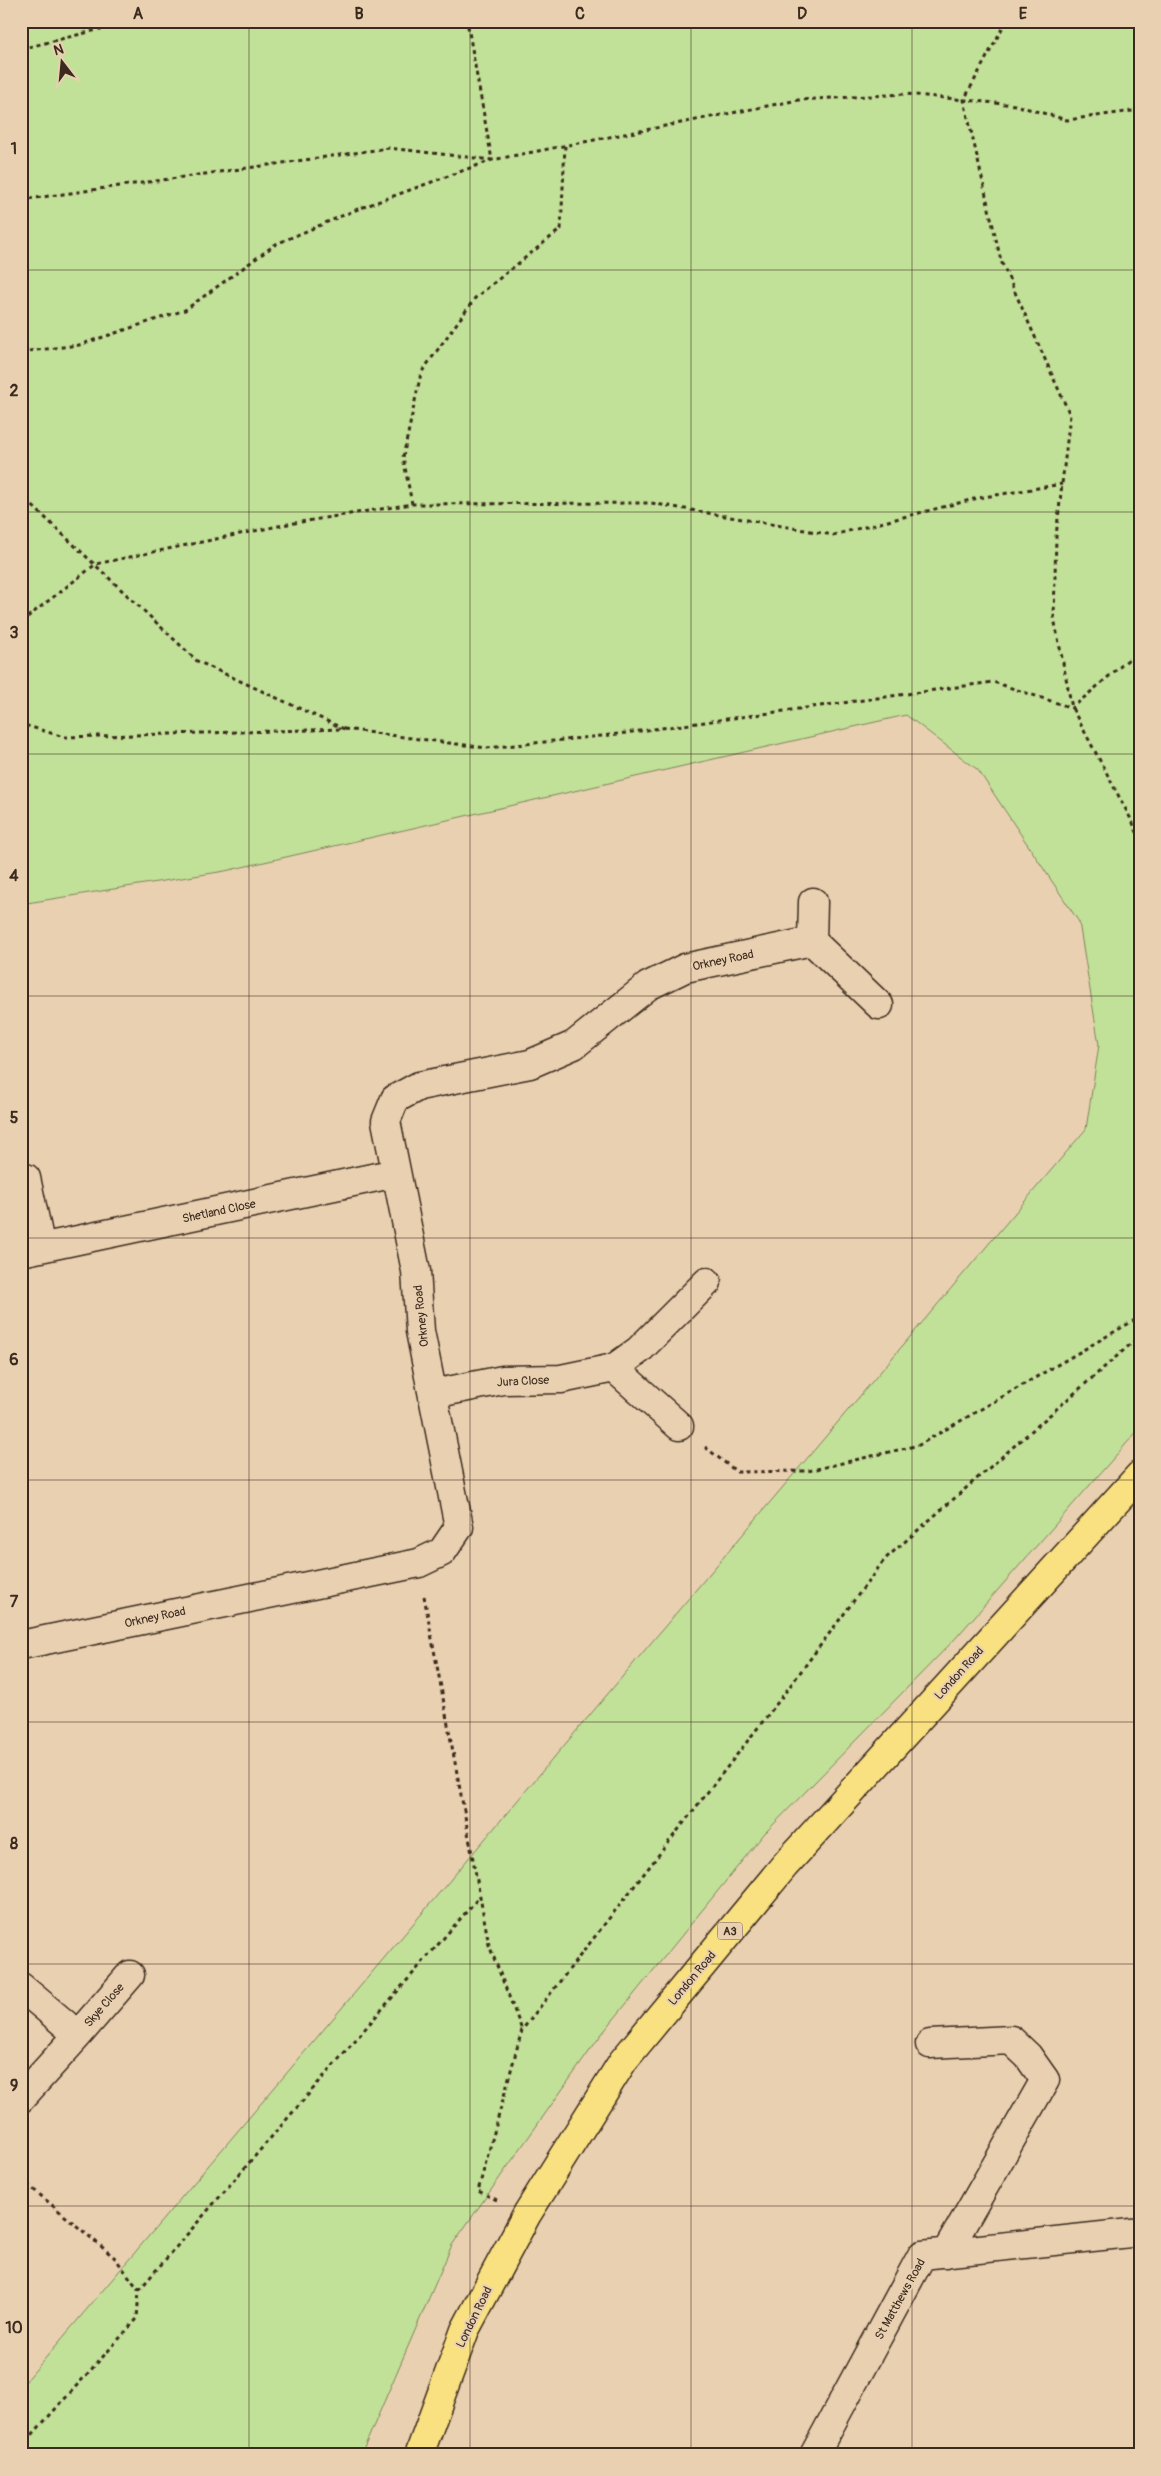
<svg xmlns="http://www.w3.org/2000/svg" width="1161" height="2476" viewBox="0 0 1161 2476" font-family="Pangolin,sans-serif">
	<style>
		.green { fill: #c1e098; stroke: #7e855b }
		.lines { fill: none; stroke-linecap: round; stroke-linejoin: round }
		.minor-casing { stroke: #3b2a1e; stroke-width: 31 }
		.major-casing { stroke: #3b2a1e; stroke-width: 31 }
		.path { stroke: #3b2a1e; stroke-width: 3; stroke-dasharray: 4 4; stroke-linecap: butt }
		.minor { stroke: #e9d0b1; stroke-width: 28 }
		.major { stroke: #f9e181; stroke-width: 28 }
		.grid { fill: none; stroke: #3b2a1e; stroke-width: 1; stroke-opacity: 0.55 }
		.labels { text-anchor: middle; stroke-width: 4; stroke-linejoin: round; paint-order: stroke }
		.shield { fill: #e9d0b1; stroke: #6f5c4a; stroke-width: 1 }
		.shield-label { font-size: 11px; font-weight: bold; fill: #3b2a1e }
		.street-label { font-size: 12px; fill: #3b2a1e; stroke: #e9d0b1 }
		.neatline { fill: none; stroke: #3b2a1e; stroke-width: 2 }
		.grid-label { font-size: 16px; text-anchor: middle; font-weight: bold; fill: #3b2a1e }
	</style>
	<rect width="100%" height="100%" fill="#e9d0b1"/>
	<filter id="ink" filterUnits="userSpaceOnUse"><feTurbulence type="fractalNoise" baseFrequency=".02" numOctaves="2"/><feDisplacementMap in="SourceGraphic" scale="10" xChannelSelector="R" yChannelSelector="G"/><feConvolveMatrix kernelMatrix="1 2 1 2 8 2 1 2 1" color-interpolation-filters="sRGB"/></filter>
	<g filter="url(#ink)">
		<!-- green -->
		<path class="green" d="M21 21H1140V1428L954 1640 764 1834 601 2035 452 2245 361 2455H21V2387L1086 1129 1099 1045 1079 922 978 770 906 715 225 871 21 904Z"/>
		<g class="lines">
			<!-- minor casing -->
			<g class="minor-casing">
				<path id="minor" d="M812 941 813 902
					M26 1178 41 1248
					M21 1252 396 1173
					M614 1368 679 1426
					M433 1394 503 1380 561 1379 614 1368 639 1350 707 1282
					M21 1645 419 1563 442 1552 459 1527 420 1331 416 1271 386 1121 395 1099 419 1086 530 1064 574 1045 648 986 685 968 812 941 879 1005
					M21 1987 78 2035 21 2098
					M78 2035 130 1975
					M930 2044 1011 2040 1028 2056 1045 2080 946 2253
					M814 2455 922 2255 1140 2232"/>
			</g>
			<!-- major casing -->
			<g class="major-casing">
				<path id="major" d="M419 2455 465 2330 527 2214 623 2061 785 1865 1140 1475"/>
			</g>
			<!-- path -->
			<path class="path" d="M1006 21 964 100 1001 261 1070 415 1056 536 1054 618 1072 708 1133 823 1140 839
				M21 49 133 21
				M21 200 389 148 492 160 467 21
				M21 352 79 345 185 310 276 244 358 209 492 160 798 100 906 94 1015 105 1067 120 1140 110
				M21 495 197 661 344 729 64 737 21 724
				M412 504 403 457 421 373 475 298 561 229 565 146
				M21 622 96 564 288 524 412 504 651 503 833 535 978 498 1062 484
				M344 729 487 748 611 735 993 682 1072 708 1129 659 1140 655
				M705 1447 737 1472 808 1471 919 1445 1140 1317
				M424 1596 489 1945 522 2030
				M21 2179 115 2258 139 2290 137 2319 21 2447
				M497 2200 478 2191 522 2030 778 1702 885 1559 1140 1336
				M139 2290 480 1896"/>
			<!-- minor -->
			<use href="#minor" class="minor"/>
			<!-- major -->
			<use href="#major" class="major"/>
		</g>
	</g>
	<!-- grid -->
	<path class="grid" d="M249 21V2455M470 21V2455M691 21V2455M912 21V2455M21 270H1140M21 512H1140M21 754H1140M21 996H1140M21 1238H1140M21 1480H1140M21 1722H1140M21 1964H1140M21 2206H1140"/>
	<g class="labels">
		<!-- shield labels -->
		<rect class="shield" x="717.5" y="1922.5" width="25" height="17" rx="4"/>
		<g class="shield-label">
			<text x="730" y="1935">A3</text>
		</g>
		<!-- street labels -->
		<g class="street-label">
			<text transform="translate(723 960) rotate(-12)" y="4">Orkney Road</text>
			<text transform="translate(219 1211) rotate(-12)" y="4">Shetland Close</text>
			<text transform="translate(421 1316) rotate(-96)" y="4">Orkney Road</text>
			<text transform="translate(523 1381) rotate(-3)" y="4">Jura Close</text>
			<text transform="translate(155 1617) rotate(-12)" y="4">Orkney Road</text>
			<text transform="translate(959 1673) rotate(-48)" y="4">London Road</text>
			<text transform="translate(692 1978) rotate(-50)" y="4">London Road</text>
			<text transform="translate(104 2005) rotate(-49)" y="4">Skye Close</text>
			<text transform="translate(900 2299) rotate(-61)" y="4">St Matthews Road</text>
			<text transform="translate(474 2317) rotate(-64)" y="4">London Road</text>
		</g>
	</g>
	<!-- margin -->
	<rect width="1161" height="2476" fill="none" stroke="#e9d0b1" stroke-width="55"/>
	<!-- north arrow -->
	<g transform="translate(62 62) rotate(344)" stroke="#e9d0b1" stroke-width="4" paint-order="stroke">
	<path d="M0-4L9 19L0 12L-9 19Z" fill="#3b2a1e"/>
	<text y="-8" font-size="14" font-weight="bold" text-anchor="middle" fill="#3b2a1e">N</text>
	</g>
	<rect x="28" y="28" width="1106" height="2420" class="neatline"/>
	<g class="grid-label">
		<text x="138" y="19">A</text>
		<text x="359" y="19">B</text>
		<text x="580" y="19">C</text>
		<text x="802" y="19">D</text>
		<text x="1023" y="19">E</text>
		<text x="14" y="154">1</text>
		<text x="14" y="396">2</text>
		<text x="14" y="638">3</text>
		<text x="14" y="881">4</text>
		<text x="14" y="1123">5</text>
		<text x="14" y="1365">6</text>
		<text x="14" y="1607">7</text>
		<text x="14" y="1849">8</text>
		<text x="14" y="2091">9</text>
		<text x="14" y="2333">10</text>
	</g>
</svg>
